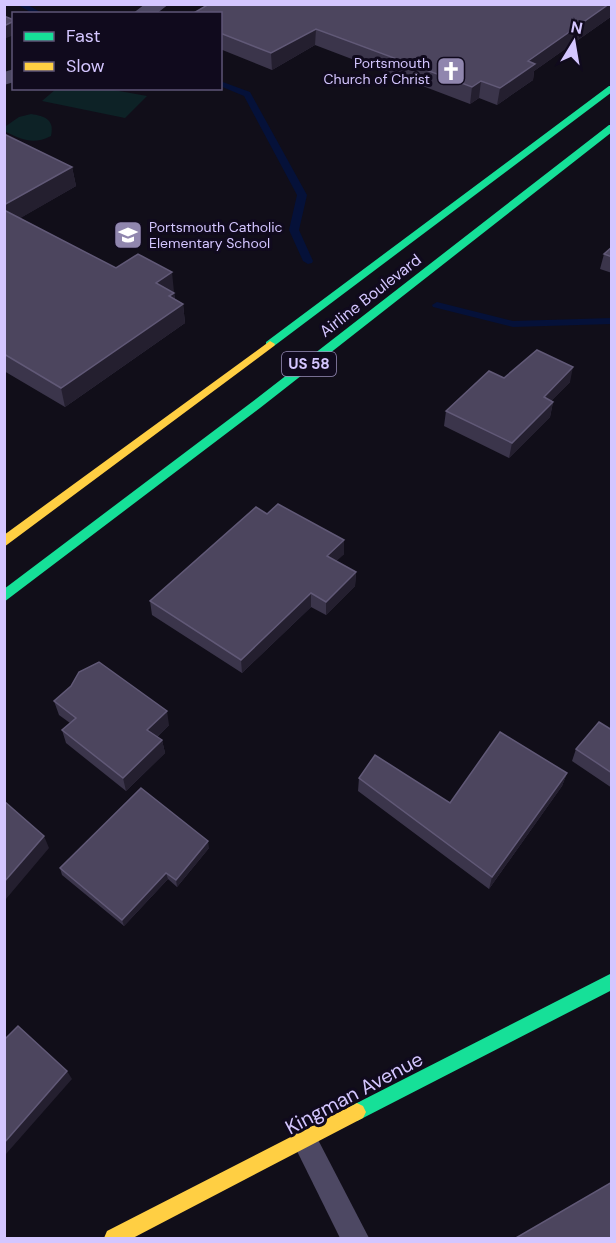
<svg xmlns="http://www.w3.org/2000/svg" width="616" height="1243" viewBox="0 0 616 1243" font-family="'DM Sans',sans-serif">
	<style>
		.green { fill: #0d2226 }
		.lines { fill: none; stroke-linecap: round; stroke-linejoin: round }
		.stream { fill: #051139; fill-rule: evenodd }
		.lane { fill: #4d4863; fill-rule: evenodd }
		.street { fill: #4d4863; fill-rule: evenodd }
		.fast { fill: #16e098; fill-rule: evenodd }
		.slow { fill: #ffcf43; fill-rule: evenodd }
		.wall { fill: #3b354b }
		.shaded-wall { fill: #241f2f }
		.building { fill: #4c455e; stroke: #615977; stroke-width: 1.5 }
		.labels { text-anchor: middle; stroke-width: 6; stroke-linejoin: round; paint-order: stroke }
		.far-poi-label { font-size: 14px; fill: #d4c6ff; stroke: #100a1d; text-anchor: end }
		.shield { fill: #100a1d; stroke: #998ebb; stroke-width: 1.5 }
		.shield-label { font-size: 15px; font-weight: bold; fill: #d4c6ff }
		.street-label { font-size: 16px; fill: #d4c6ff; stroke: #100a1d }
		.near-street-label { font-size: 20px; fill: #d4c6ff; stroke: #100a1d }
	</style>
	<rect width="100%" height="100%" fill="#110e19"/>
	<!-- green -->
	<path class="green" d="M56 89H108L147 96 125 118 42 101Z
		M31 114C45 116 55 120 51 136 33 145 23 140 6 132V126L19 117Z"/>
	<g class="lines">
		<!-- stream -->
		<path class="stream" d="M16 4H26L44 14H34Z
			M220 81 250 92 307 195 299 230 313 261 312 263 308 264 303 261 289 230 297 195 244 96 220 86Z
			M437 302 513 321 612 318V324L513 327 433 307 432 305Z"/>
		<!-- lane -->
		<path class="lane" d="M305 1128 314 1132 369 1238H340L292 1141 296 1132Z"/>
		<!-- street -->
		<path class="street" d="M145 4H169L156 14H132Z
			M14 69V82L4 85V72Z"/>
		<!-- fast -->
		<path class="fast" d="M609 86H612V92L274 346H266V342Z
			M609 125H612V132L260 408 4 602V589L252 402Z
			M612 973V990L363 1118 357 1121 351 1118 348 1112 351 1106Z"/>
		<!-- slow -->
		<path class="slow" d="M270 341 275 344 274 346 4 547V535Z
			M357 1103 363 1106 366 1112 363 1118 133 1238H104L107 1231Z"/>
	</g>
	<!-- wall -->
	<path class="wall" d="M612 4V16L534 71 533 80 497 105 479 98 470 104 315 45 272 70 220 49V14Z
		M4 134 72 167 76 186 20 218 116 268 174 292V293L175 299 183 304 185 323 65 407 4 371Z
		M612 247V273L600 269 604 254Z
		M504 378 570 382 551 401 553 402 550 417 509 458 444 426 446 411Z
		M267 514 344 554 336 561 356 572 355 586 326 615 311 607 242 673 152 615 150 601Z
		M54 701 169 725 157 737 162 740 165 753 126 791 66 743 62 730 70 723 59 715Z
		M612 730V788L572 761 576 749Z
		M567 773 562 786 489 889 358 791 359 778 450 803Z
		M209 848 177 887 168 879 124 926 62 875 60 868Z"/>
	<!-- shaded-wall -->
	<path class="shaded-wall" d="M609 4H612V16L534 71 533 80 497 105 500 88 528 61Z
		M14 21V35L4 39V26Z
		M316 29 315 45 272 70 271 53Z
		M481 81 479 98 470 104 472 87Z
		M72 167 76 186 5 227 4 205Z
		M172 272 174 292 158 303 156 283Z
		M174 293 176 308 183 304 185 323 65 407 61 388 169 296Z
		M573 367 570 382 540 412 544 397Z
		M553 402 550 417 509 458 512 443Z
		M344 540V554L327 570V556Z
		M356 572 355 586 326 615V602Z
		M311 593V607L242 673 241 660Z
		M167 711 169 725 150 743 147 730Z
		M162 740 165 753 126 791 123 778Z
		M567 773 562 786 489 889 492 877Z
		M44 836 49 848 6 899 4 897V882Z
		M208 841 209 848 177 887 176 880Z
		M166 873 168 879 124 926 122 920Z
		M67 1071 72 1079 6 1154 4 1152V1143Z"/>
	<!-- building -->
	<path class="building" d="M209 4H609L528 61 535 64 500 88 481 81 472 87 316 29 271 53 220 33V14H192Z
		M4 16 14 20V21L4 26Z
		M4 134 72 167 4 205Z
		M4 210 116 268 138 254 172 272 156 283 174 293 169 296 183 304 61 388 4 354Z
		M612 247V257L604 254Z
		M537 350 573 367 544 397 553 402 512 443 446 411 489 371 504 378Z
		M278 504 344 540 327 556 356 572 326 602 311 593 241 660 150 601 256 507 267 514Z
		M99 662 167 711 147 730 162 740 123 778 62 730 76 718 54 701 71 686 79 672Z
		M599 722 612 730V773L576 749Z
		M500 732 567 773 492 877 359 778 375 755 450 803Z
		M141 788 208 841 176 880 166 873 122 920 60 868Z
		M4 801 44 836 4 882Z
		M18 1026 67 1071 4 1143V1040Z
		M612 1182V1239H514Z"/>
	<!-- icons -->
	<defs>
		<g id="church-square" transform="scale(1.5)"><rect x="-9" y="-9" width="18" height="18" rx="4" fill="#9086ae" stroke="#100a1d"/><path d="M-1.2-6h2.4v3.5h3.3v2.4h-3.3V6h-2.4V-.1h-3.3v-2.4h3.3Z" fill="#fff"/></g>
		<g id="school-square" transform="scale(1.5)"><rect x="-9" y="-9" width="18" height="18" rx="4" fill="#9086ae" stroke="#100a1d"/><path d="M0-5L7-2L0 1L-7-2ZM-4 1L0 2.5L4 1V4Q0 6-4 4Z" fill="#fff"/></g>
	</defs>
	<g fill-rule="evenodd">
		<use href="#church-square" x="451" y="71"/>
		<use href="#school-square" x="128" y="235"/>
	</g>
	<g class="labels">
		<!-- far-poi labels -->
		<g class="far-poi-label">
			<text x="430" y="68">Portsmouth<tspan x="430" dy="16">Church of Christ</tspan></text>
			<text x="149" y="232" text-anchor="start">Portsmouth Catholic<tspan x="149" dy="16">Elementary School</tspan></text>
		</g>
		<!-- shield labels -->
		<rect class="shield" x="282" y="352" width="54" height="24" rx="4.5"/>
		<g class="shield-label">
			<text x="309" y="369">US 58</text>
		</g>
		<!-- street labels -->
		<g class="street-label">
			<text transform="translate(370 295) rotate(-38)" y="6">Airline Boulevard</text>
		</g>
		<!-- near-street labels -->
		<g class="near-street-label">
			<text transform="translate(354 1093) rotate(-28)" y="7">Kingman Avenue</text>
		</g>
	</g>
	<!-- border -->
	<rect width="616" height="1243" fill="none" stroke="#d4c6ff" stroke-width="12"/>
	<!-- legend -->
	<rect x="12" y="12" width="210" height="78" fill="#100a1d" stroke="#5e5577" stroke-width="1.5"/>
	<rect x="24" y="32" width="30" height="9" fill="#16e098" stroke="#5e5577" stroke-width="1.5"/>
	<text x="66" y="42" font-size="18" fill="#d4c6ff">Fast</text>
	<rect x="24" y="62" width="30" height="9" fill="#ffcf43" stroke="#5e5577" stroke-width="1.5"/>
	<text x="66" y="72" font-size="18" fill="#d4c6ff">Slow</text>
	<!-- north arrow -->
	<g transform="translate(574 42) rotate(11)" stroke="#100a1d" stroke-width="4.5" paint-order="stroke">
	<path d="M0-4.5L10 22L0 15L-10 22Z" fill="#d4c6ff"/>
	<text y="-9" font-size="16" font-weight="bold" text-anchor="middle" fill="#d4c6ff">N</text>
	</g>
</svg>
